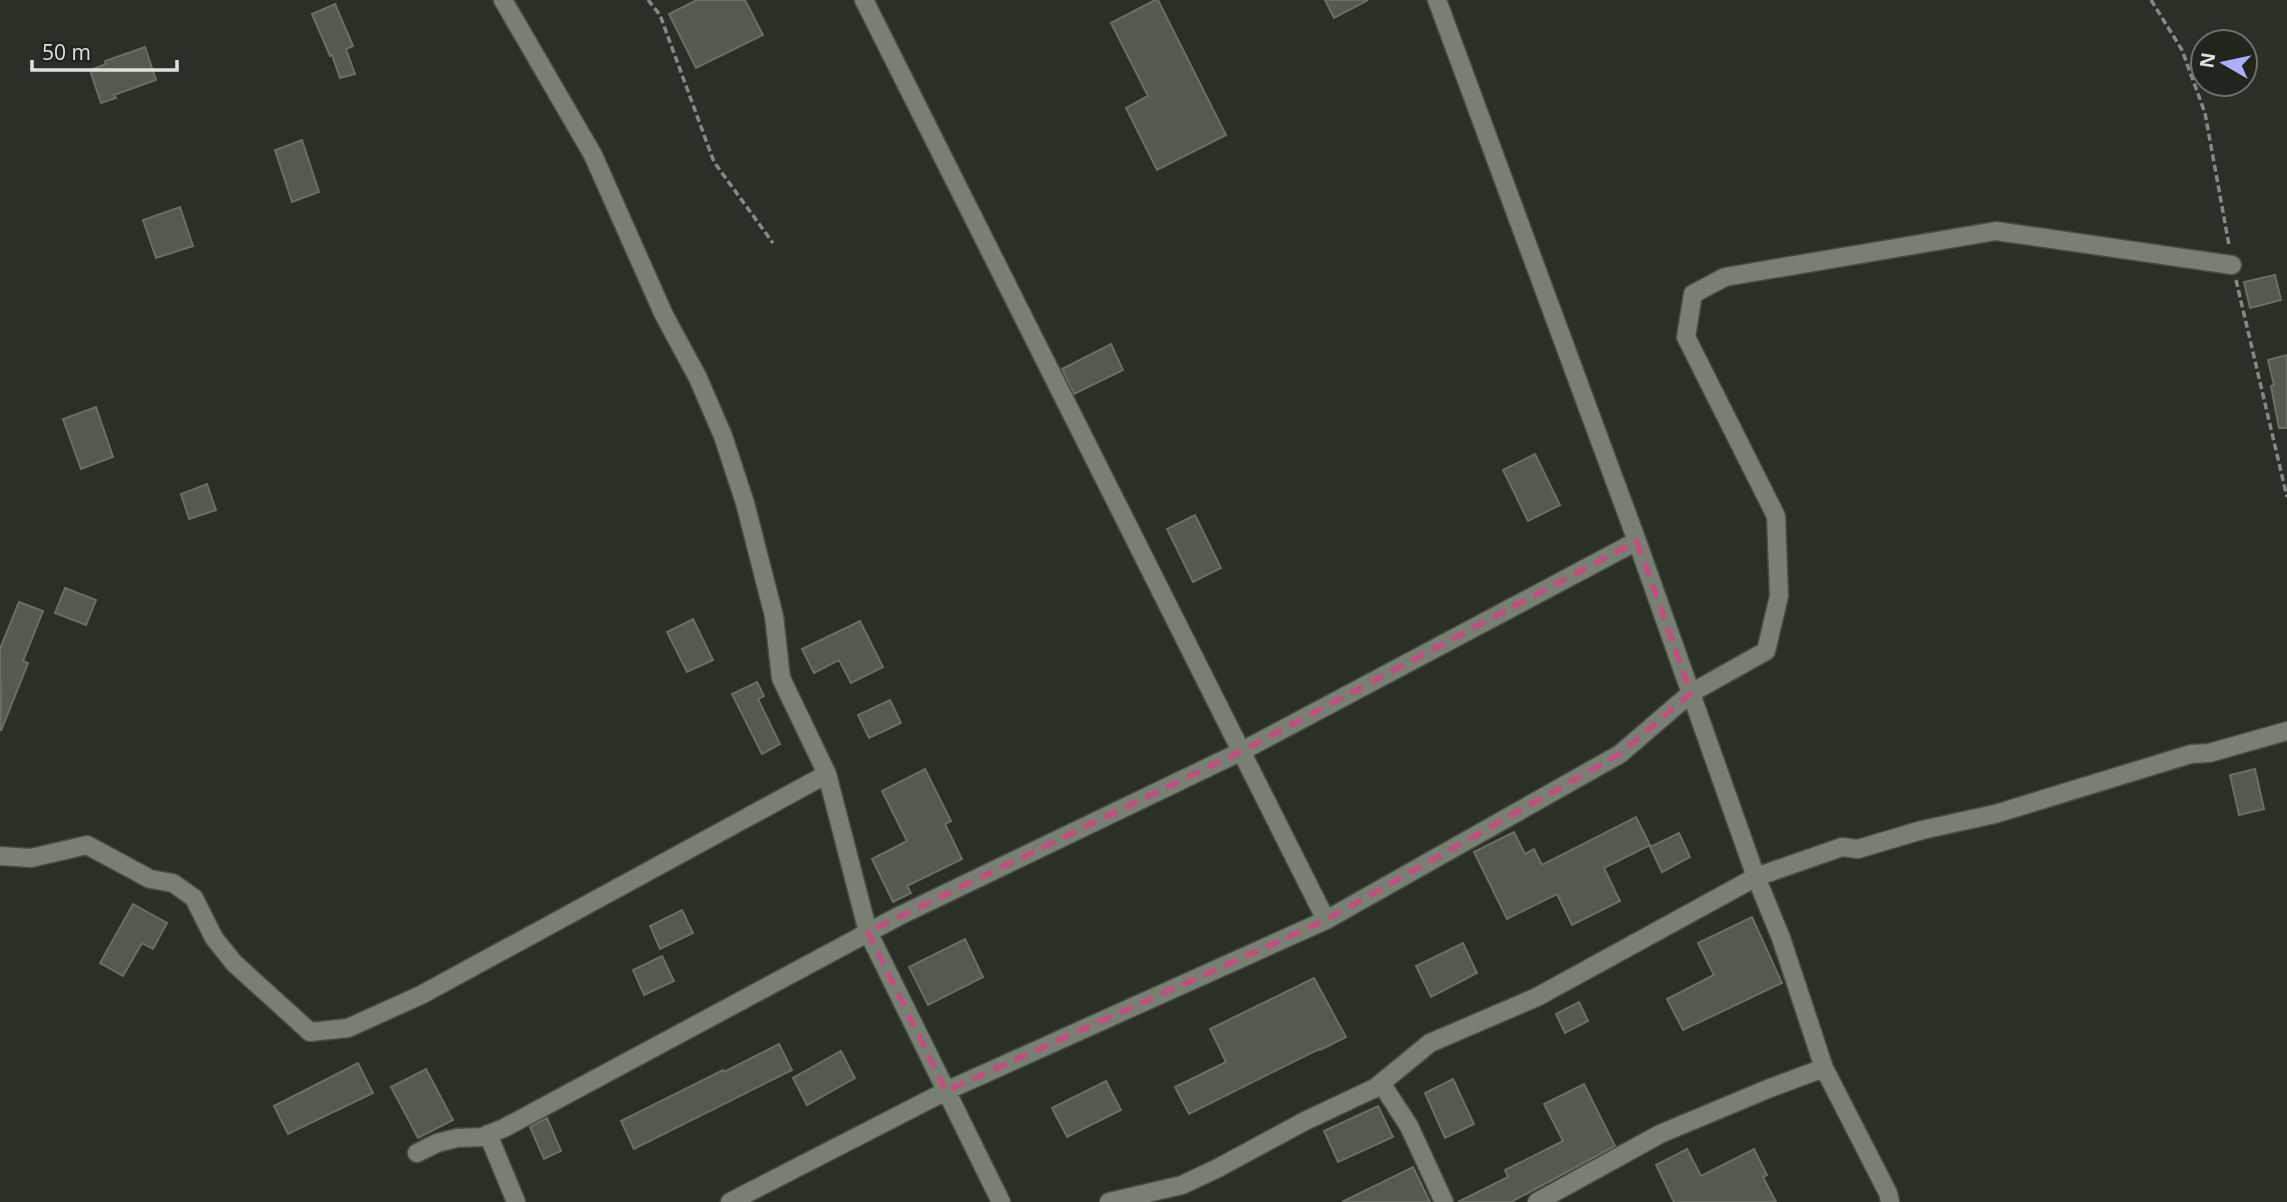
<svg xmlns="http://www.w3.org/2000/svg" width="2287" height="1202" viewBox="0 0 2287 1202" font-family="'Open Sans',sans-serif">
<rect width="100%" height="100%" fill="#2a3026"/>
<path fill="#535a4e" stroke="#686f63" stroke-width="2" d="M697,0H745L763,35L696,68L669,14Z
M1155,0H1158L1226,135L1157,170L1126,108L1148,96L1111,23Z
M1325,0H1368L1334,18Z
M335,4L353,46L346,49L355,74L340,78L332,55L330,56L312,14Z
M145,47L156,80L114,95L116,98L101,103L90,70L106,64L105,61Z
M302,140L319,192L292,202L275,150Z
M180,207L193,246L156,258L143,220Z
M2275,275L2281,300L2250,308L2244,282Z
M1111,344L1123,370L1074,394L1062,369Z
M2287,355V428H2279L2271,386L2274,385L2268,360Z
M96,407L113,457L81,469L63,419Z
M1535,454L1560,505L1528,521L1503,470Z
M207,484L216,510L189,519L181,494Z
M1195,515L1221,568L1193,582L1167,529Z
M65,588L96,600L86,625L55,613Z
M19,602L43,611L23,661L28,663L1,731L0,649Z
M693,619L713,660L687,672L667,632Z
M860,621L883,667L851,683L839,660L814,673L802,649Z
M757,682L764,696L758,699L780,744L762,754L732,694Z
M890,700L901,723L869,738L858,715Z
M925,769L951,821L945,824L962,859L907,886L911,893L893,902L872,859L907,841L882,791Z
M2255,769L2264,809L2239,815L2230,775Z
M1636,817L1650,845L1604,868L1620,901L1572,925L1557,894L1507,919L1474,852L1514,832L1525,854L1534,849L1542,865Z
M1679,833L1690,857L1662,872L1650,847Z
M133,904L167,923L153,949L142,943L123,976L100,963Z
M682,910L693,933L660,949L650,926Z
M1752,917L1782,983L1683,1030L1667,999L1714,975L1698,943Z
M965,939L983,977L928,1005L909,967Z
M1463,943L1477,973L1431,997L1416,966Z
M662,956L674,981L644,995L633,970Z
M1314,978L1346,1037L1320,1050L1319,1049L1189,1114L1175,1087L1226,1062L1210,1029Z
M1579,1002L1588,1021L1565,1033L1556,1014Z
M779,1044L792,1070L634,1149L621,1121L723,1070L724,1072Z
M841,1051L855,1078L807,1105L793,1078Z
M358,1063L373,1093L288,1134L274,1106Z
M426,1069L453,1120L418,1138L391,1087Z
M1453,1079L1474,1124L1445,1138L1425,1093Z
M1106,1081L1121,1110L1067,1137L1052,1108Z
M1584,1084L1615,1146L1511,1202H1458L1508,1177L1505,1170L1563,1141L1544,1104Z
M1378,1106L1393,1137L1338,1162L1324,1131Z
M547,1118L561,1151L544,1159L530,1127Z
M1687,1149L1701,1176L1754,1149L1767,1175L1763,1177L1776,1202H1674L1656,1165Z
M1413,1167L1430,1202H1342Z"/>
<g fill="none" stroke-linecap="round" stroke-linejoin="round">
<defs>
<path id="street" d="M503,0L593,155L664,315L698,378L723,436L745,503L774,616L781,678L827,774L868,932L1001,1202
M864,0L1326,920
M1437,0L1637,541L1756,877L1781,938L1824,1068L1888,1193L1890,1202
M0,856L31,858L87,845L150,879L173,883L194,898L214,938L234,963L310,1032L348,1028L421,995L827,774
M1381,1083L1409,1126L1444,1202
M488,1134L516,1202
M417,1153L437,1143L457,1138L482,1137L504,1128L899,916L1242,751L1637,541
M730,1202L946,1091L1326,920L1620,754L1691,693L1766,651L1779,596L1776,516L1686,337L1693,294L1725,277L1996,231L2232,265
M1109,1202L1182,1185L1218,1168L1305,1121L1375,1088L1430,1043L1537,997L1756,877L1842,847L1858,849L1922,830L1995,814L2191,754L2209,753L2287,731
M1537,1202L1660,1134L1770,1088L1824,1068"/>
</defs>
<use href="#street" stroke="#484d44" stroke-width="21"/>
<path stroke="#858982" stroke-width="3.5" stroke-dasharray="7 3.5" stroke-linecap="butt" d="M648,0L660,15L714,162L773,243
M2151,0L2182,50L2205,113L2229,245
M2236,280L2287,497"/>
<use href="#street" stroke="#787f73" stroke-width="18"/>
</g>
<path fill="none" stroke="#c94a7b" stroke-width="5" stroke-dasharray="14 9" stroke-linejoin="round" d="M1637,541L1691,693L1620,754L1326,920L946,1091L868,932L1242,751Z"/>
<g transform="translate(2224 63) rotate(279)"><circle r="33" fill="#20261c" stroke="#6c7169" stroke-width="2"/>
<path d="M0-5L12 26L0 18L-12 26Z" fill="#adaffb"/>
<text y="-10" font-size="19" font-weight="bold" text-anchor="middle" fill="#dee2dc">N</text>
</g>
<path d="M32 60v10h145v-10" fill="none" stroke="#dee2dc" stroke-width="3.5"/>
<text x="42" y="60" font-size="21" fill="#dee2dc" stroke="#20261c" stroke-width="5" paint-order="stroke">50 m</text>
</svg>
